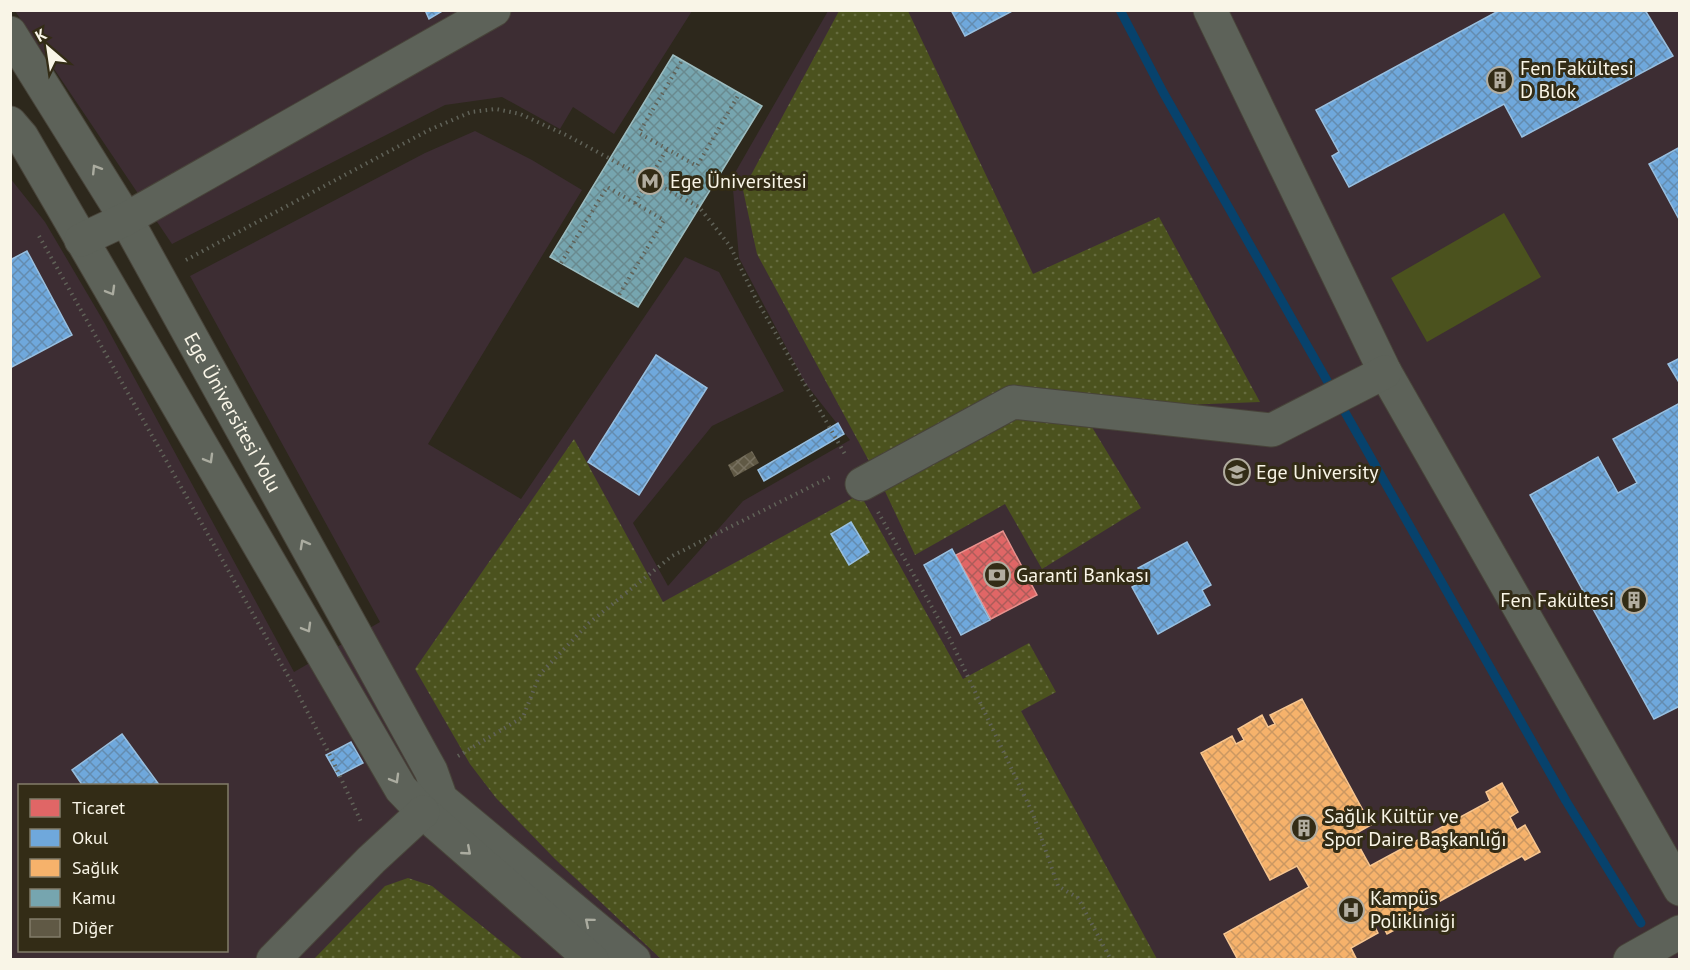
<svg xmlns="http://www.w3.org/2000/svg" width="1690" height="970" viewBox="0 0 1690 970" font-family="'PT Sans',sans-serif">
<defs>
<pattern id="grass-dots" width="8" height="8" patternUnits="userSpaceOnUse" patternTransform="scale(1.5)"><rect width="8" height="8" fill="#4b521e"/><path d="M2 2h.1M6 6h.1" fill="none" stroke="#666c3f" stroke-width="1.8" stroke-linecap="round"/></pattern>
<pattern id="shops-cross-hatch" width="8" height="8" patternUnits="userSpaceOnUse" patternTransform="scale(1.5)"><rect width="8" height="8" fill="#e06666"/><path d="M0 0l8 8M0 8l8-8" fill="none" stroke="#ac5c5a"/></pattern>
<pattern id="schools-cross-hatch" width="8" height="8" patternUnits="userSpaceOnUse" patternTransform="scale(1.5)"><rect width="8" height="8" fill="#6fa8dc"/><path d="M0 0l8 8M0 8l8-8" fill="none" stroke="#648caf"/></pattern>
<pattern id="health-cross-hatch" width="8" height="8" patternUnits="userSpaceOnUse" patternTransform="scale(1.5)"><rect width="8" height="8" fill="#f6b26b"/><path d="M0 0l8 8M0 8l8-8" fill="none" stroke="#cb9862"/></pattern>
<pattern id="public-cross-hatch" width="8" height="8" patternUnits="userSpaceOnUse" patternTransform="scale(1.5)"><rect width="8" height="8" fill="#76a5af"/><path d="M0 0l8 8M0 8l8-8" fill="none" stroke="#698a8f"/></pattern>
<pattern id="building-cross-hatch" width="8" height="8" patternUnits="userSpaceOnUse" patternTransform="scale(1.5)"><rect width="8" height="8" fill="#605945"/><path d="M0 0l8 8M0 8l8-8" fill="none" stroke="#787160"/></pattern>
</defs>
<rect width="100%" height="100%" fill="#2d281c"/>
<path fill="#3d2d33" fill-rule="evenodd" d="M15,11H692L614,134L573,107L560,129L502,97L445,105L172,244Z
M828,11H1679V959H11L10,178L45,222L104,322L294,672L380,622L190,276L425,153L475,131L532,160L582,190L428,444L521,499L685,257L719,272L784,391L712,426L633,523L668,586L743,501L850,440L805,383L739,258L732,178ZM20,786H226V950H20Z"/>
<path fill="url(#grass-dots)" d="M839,11H908L1033,274L1159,217L1260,402L1081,409L1141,508L1042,569L1005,504L915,555L883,487L757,254L743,190Z
M574,439L663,602L860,494L963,679L1029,643L1056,692L1021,711L1157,959H661L555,859L496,798L470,764L415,669Z
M408,878L432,886L523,959H314L385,886Z"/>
<path fill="#4b521e" d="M1504,213L1541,277L1427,342L1391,278Z"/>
<path fill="url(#shops-cross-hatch)" stroke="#e8918d" stroke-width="1.5" d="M1003,531L1037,595L991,619L956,555Z"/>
<path fill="url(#schools-cross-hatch)" stroke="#98bfdf" stroke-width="1.5" d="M425,10H444L429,19Z
M951,10H1014L965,36Z
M1500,10H1645L1673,56L1522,137L1504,104L1349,187L1332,156L1339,152L1316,110Z
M1680,147V221L1649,164Z
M27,251L72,335L10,368V260Z
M656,355L707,388L639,495L588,462Z
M1680,358V384L1668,364Z
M1680,403V706L1654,719L1530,495L1598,457L1618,493L1637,483L1613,439Z
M838,423L844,434L764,481L758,470Z
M851,522L869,552L849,565L831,534Z
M1187,542L1211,585L1202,590L1210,605L1158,634L1132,587L1145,580L1138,568Z
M952,549L990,620L961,635L924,565Z
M122,734L160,786H83L72,770Z
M351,742L363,763L338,776L326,755Z"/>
<path fill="url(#health-cross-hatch)" stroke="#f7c690" stroke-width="1.5" d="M1302,699L1371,825L1353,835L1370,866L1490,801L1486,792L1502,783L1518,812L1510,817L1517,830L1525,825L1540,852L1525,860L1522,856L1402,922L1404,925L1387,934L1377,915L1371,919L1378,933L1351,948L1357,960H1238L1224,934L1309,887L1297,866L1270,880L1201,753L1232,736L1236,744L1244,740L1238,729L1262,715L1268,727L1275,724L1270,715Z"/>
<path fill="url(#public-cross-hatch)" stroke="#9dbdc0" stroke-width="1.5" d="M673,55L762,106L638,307L550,257Z"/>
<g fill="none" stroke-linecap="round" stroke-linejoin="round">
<path stroke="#07426c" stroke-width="9" d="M1120,10L1163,92L1566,801L1641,923"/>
</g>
<path fill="url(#building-cross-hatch)" d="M752,451L759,463L734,477L728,465Z"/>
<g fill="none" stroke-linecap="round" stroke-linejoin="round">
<defs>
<g id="minor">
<path d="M1210,10L1385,372L1680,889"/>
<path id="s1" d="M10,33L126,219L431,771L441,799C445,806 441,813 433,816L423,812L421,805L423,798L432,794L441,799L634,960"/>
<path d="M10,123L22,137L401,789L423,812L592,960"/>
<path d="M81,240L126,219L494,10"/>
<path d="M862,484L1013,402L1272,430L1385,372"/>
<path d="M273,960L371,860L423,812"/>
<path d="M1630,960L1680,932"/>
</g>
</defs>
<use href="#minor" stroke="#48443a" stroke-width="35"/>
<path stroke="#606258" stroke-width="4" stroke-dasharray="1.5 4.5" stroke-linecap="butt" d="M681,62L639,133L697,166L739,94
M635,203L667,149
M39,236L296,690L332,759L362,824
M186,260L429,130L471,112L496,109L520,114L568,136L699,207L730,246L756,299L846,456
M561,263L607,187L664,220L619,295
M878,512L950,639L1033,814L1058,886L1078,898L1111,960
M458,756L523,717L540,674L589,623L672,556L832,476"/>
<use href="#minor" stroke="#5d6259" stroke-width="33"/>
</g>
<defs><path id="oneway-chevron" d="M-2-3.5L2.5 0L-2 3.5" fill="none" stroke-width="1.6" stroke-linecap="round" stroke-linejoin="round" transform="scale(1.5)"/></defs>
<g stroke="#abaca0">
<use href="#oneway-chevron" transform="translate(96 169) rotate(-122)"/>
<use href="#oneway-chevron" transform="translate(111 291) rotate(60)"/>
<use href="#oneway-chevron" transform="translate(209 459) rotate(60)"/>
<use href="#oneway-chevron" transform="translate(304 544) rotate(-119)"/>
<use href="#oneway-chevron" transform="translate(307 628) rotate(60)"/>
<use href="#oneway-chevron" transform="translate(395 779) rotate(60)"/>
<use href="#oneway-chevron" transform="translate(467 851) rotate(41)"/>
<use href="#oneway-chevron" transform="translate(589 922) rotate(-140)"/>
</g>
<defs>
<symbol id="building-ring" viewBox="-11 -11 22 22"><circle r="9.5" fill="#332c16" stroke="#b2ada0" stroke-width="1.5"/><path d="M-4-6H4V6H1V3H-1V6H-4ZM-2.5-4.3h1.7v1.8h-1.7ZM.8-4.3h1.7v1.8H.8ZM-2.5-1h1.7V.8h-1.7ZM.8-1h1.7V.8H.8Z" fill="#b2ada0"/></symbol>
<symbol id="metro-ring" viewBox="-11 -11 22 22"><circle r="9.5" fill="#332c16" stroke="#b2ada0" stroke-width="1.5"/><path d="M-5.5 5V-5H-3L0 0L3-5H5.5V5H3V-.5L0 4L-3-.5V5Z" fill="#b2ada0"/></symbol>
<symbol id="university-ring" viewBox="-11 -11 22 22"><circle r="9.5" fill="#332c16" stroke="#b2ada0" stroke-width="1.5"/><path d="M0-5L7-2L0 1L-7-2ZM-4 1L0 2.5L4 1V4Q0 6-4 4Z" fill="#b2ada0"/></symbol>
<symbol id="bank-ring" viewBox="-11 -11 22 22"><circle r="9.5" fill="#332c16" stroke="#b2ada0" stroke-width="1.5"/><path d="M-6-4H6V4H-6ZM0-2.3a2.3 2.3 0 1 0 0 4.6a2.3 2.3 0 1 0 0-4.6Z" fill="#b2ada0"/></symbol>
<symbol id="hospital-ring" viewBox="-11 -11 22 22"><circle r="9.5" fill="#332c16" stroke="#b2ada0" stroke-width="1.5"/><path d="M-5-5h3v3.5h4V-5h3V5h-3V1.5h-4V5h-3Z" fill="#b2ada0"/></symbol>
</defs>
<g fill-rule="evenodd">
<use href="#building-ring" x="1485" y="65" width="30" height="30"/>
<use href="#metro-ring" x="635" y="166" width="30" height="30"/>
<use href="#university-ring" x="1222" y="457" width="30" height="30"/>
<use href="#bank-ring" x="982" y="560" width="30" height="30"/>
<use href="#building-ring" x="1619" y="585" width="30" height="30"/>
<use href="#building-ring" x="1289" y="813" width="30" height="30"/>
<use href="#hospital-ring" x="1336" y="895" width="30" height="30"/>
</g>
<g text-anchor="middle" stroke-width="6" stroke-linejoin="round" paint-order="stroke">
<g font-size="20" fill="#f9f5e7" stroke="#332c16" text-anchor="start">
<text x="1520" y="75">Fen Fakültesi<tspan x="1520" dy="23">D Blok</tspan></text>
<text x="670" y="188">Ege Üniversitesi</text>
<text x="1256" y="479">Ege University</text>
<text x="1016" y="582">Garanti Bankası</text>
<text x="1614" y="607" text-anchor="end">Fen Fakültesi</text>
<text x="1324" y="823">Sağlık Kültür ve<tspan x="1324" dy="23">Spor Daire Başkanlığı</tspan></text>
<text x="1370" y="905">Kampüs<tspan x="1370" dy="23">Polikliniği</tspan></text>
</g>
<g font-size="20" fill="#f9f5e7" stroke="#332c16">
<text dy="7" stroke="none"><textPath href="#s1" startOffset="440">Ege Üniversitesi Yolu</textPath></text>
</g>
</g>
<rect width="1690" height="970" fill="none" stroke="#f9f5e7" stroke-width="24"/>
<rect x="18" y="784" width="210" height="168" fill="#332c16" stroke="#827c6a" stroke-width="1.5"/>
<rect x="30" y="799" width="30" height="18" fill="#e06666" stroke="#827c6a" stroke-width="1.5"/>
<text x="72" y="814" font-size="18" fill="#f9f5e7">Ticaret</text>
<rect x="30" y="829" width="30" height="18" fill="#6fa8dc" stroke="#827c6a" stroke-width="1.5"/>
<text x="72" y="844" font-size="18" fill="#f9f5e7">Okul</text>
<rect x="30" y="859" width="30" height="18" fill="#f6b26b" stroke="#827c6a" stroke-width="1.5"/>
<text x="72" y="874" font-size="18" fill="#f9f5e7">Sağlık</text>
<rect x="30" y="889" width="30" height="18" fill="#76a5af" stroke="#827c6a" stroke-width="1.5"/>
<text x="72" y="904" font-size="18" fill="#f9f5e7">Kamu</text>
<rect x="30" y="919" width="30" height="18" fill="#605945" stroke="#827c6a" stroke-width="1.5"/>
<text x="72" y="934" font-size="18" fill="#f9f5e7">Diğer</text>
<g transform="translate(48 48) rotate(331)" stroke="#332c16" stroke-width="4.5" paint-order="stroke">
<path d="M0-4.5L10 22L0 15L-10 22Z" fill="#f9f5e7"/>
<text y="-9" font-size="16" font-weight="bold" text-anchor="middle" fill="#f9f5e7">K</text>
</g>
</svg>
